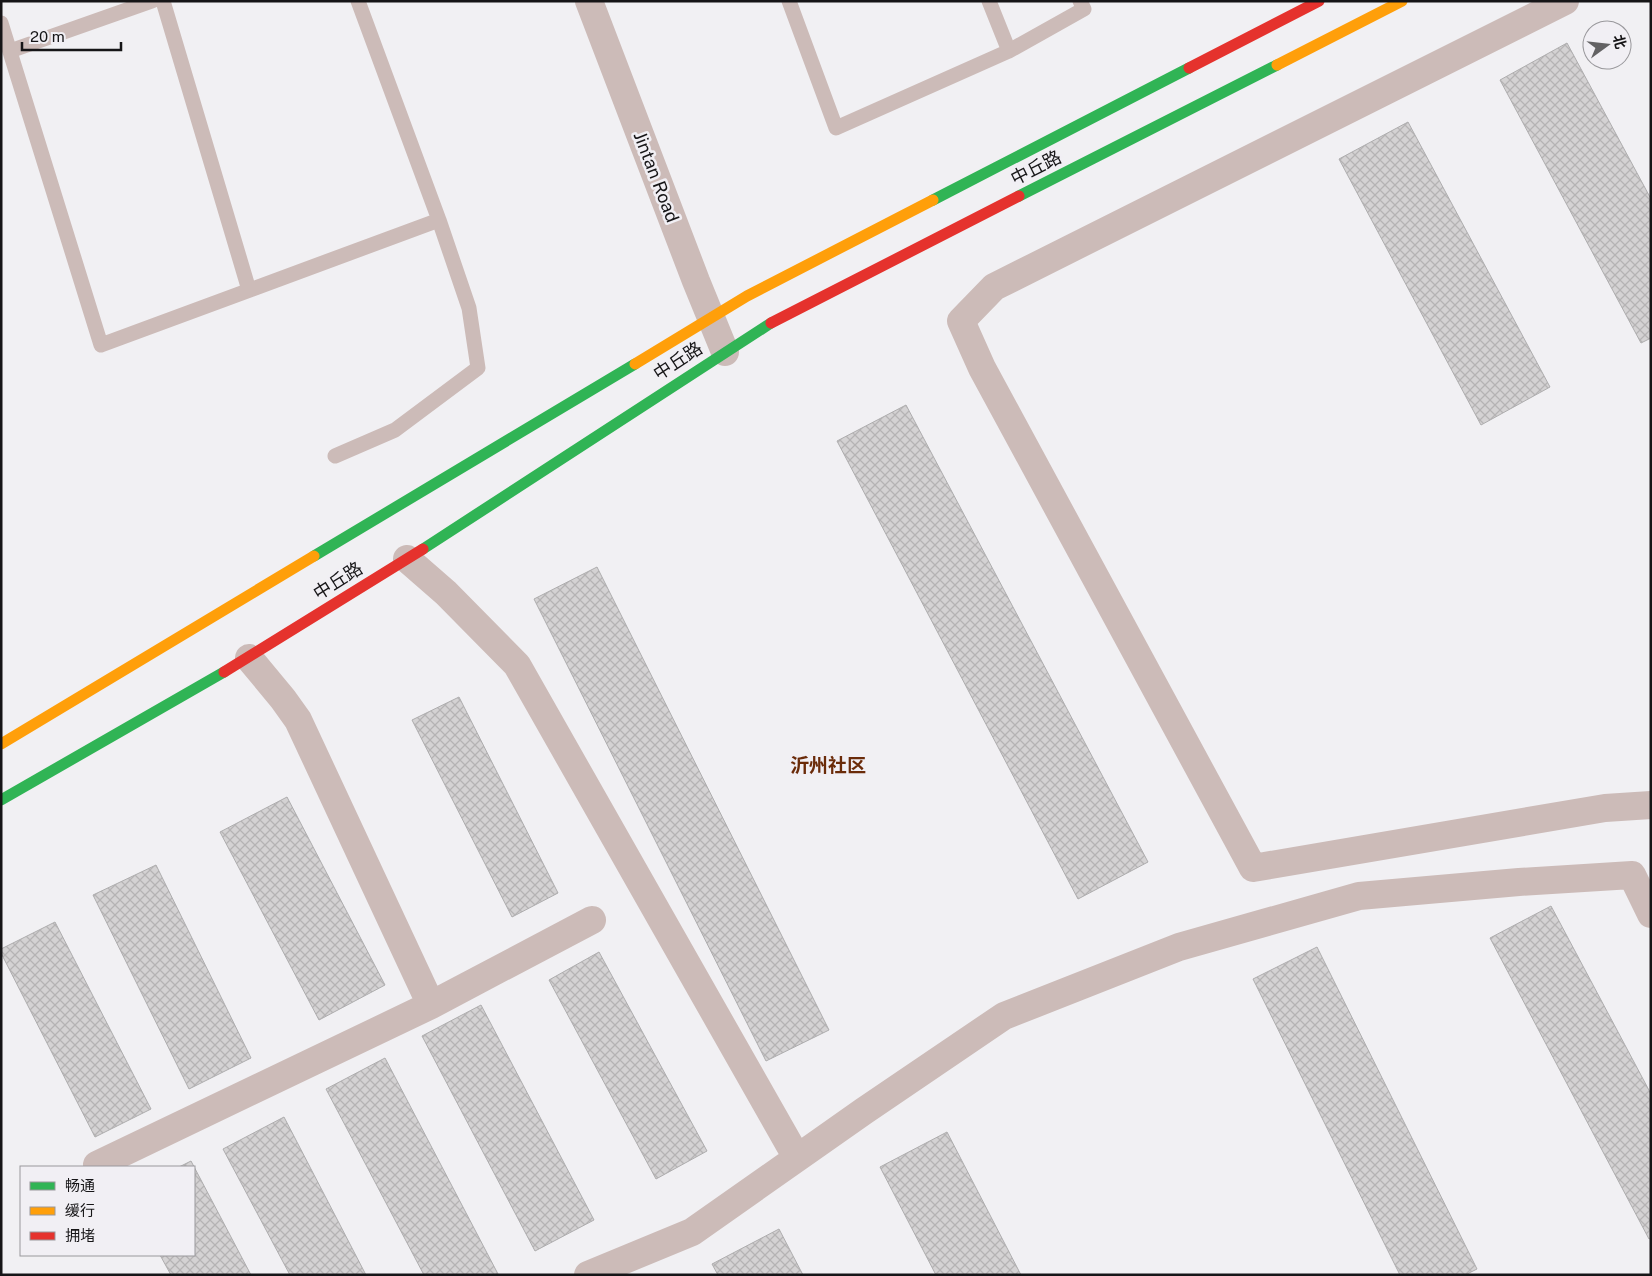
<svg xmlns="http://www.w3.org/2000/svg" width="1652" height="1276" viewBox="0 0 1652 1276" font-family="'Public Sans','Noto Sans SC',sans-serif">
<defs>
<pattern id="building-cross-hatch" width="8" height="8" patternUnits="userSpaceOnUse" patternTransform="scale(1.25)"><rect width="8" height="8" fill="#d4d2d3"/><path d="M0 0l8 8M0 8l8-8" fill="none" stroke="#b5b3b4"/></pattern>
</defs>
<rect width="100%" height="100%" fill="#f1f0f3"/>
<path fill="url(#building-cross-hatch)" stroke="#aeadae" d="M1567,43L1651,199V338L1641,343L1500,80Z
M1408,122L1550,387L1481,425L1339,159Z
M906,405L1148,862L1078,899L837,441Z
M597,567L829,1030L766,1061L534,599Z
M459,697L558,893L512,917L412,720Z
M287,797L385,985L319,1020L220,832Z
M156,865L251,1058L189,1089L93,895Z
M1551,906L1651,1094V1238L1649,1239L1490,938Z
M55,922L151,1109L95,1137L1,953V949Z
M1317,947L1477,1269L1465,1275H1400L1253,979Z
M599,952L707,1151L656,1179L549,980Z
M481,1005L594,1220L535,1251L422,1036Z
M385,1058L498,1274L496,1275H424L326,1089Z
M284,1117L366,1275H290L223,1149Z
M947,1132L1021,1275H936L880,1167Z
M191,1161L251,1275H171L160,1255H194V1167H179Z
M779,1229L803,1275H718L712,1264Z"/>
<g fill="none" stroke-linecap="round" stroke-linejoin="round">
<path stroke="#ccbbb8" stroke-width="15" d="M163,1L249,290
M789,1L836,128L1009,51L1084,9L1080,1
M989,1L1009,51
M1,23L101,345L439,220
M10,51L152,1
M335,456L395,430L478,368L469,308L439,220L358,1"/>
<path stroke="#ccbbb8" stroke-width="28" d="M589,1L696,281L725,352
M1565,1L994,287L961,321L982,368L1253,868L1605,808L1651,805
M407,559L446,593L517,665L797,1158
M249,658L283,699L298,720L431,1005
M97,1165L431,1005L592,920
M588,1275L692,1232L864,1111L1004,1016L1179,947L1359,896L1519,882L1632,875L1651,914"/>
<path stroke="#30b455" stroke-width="11" d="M1019,196L1277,65
M933,200L1189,68
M423,549L771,323
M314,556L635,364
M1,800L224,672"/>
<path stroke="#ff9f0a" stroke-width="11" d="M1277,65L1402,1
M635,364L747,296L933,200
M1,744L314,556"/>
<path stroke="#e5322d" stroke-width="11" d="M1189,68L1319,1
M771,323L1019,196
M224,672L423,549"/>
</g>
<g text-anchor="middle" stroke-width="5" stroke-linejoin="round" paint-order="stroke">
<g font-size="18" fill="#161517" stroke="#f1eff4">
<text transform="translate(1036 168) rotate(-27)" y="6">中丘路</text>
<text transform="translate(656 177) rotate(69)" y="6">Jintan Road</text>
<text transform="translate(678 361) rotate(-33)" y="6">中丘路</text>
<text transform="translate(338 581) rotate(-32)" y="6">中丘路</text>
</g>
<g font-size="19" font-weight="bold" fill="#6a2b09" stroke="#f1eff4">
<text x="828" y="772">沂州社区</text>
</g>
</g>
<rect width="1652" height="1276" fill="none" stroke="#161517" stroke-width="5"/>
<rect x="20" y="1166" width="175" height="90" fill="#f1eff4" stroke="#99989c"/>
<rect x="30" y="1182" width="25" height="8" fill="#30b455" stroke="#99989c"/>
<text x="65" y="1191" font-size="15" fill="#161517">畅通</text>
<rect x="30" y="1207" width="25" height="8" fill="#ff9f0a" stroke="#99989c"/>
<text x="65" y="1216" font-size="15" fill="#161517">缓行</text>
<rect x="30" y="1232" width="25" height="8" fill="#e5322d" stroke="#99989c"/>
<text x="65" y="1241" font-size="15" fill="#161517">拥堵</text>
<g transform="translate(1607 45) rotate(75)"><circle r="24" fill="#f1eff4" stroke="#99989c"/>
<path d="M0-4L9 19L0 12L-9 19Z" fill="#636264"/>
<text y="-8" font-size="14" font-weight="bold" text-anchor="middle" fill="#161517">北</text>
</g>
<path d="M22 42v8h99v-8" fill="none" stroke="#161517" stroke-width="2.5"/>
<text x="30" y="42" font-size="15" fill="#161517" stroke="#f1eff4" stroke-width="4" paint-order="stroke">20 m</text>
</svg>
